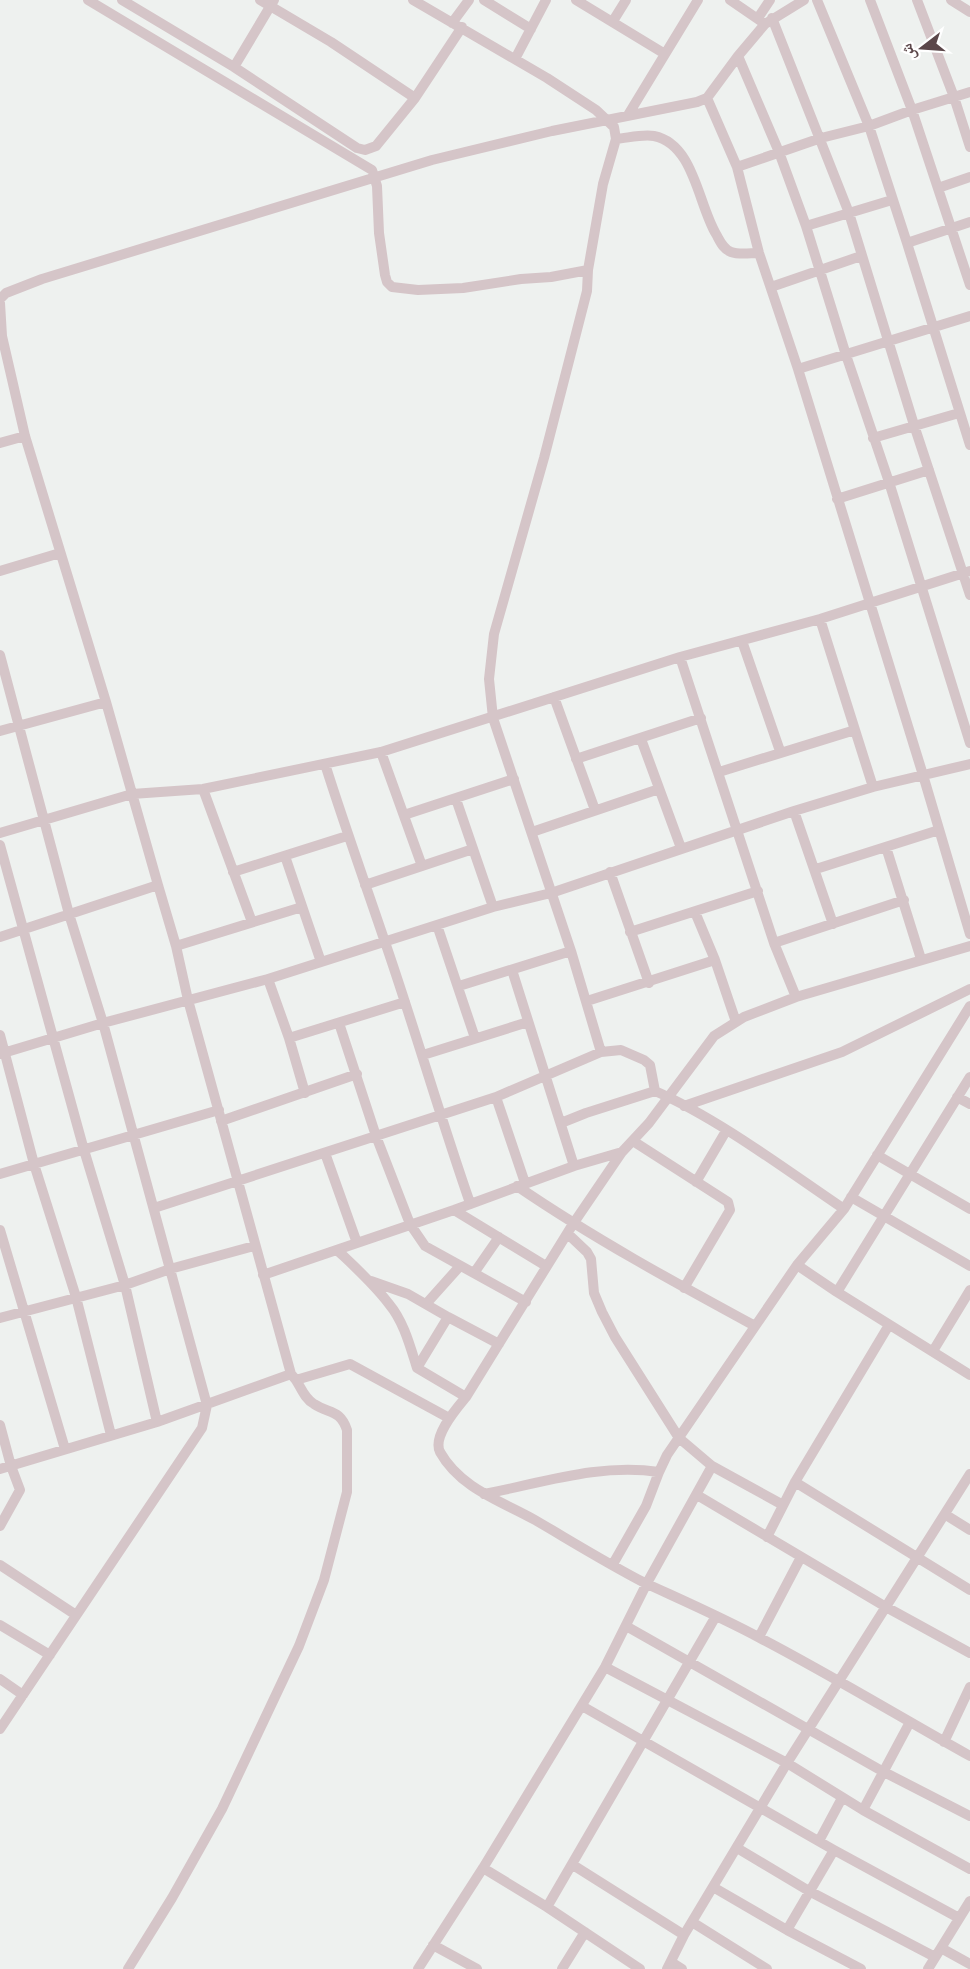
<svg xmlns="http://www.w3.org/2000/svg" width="970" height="1969" viewBox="0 0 970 1969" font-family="Poppins,'Noto Naskh Arabic',sans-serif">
<rect width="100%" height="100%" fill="#eef1ef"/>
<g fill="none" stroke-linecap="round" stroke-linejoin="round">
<path stroke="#d5c5c8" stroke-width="10" d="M88,0L372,170L377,186L379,233L385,275L387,282L392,287L418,290L463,288L521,279L551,277L588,270
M122,0L234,67L357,148L365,150L376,146L415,98
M260,0L331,42L415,98L462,27
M413,0L547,78L596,110L614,127L616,139L603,184L588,270L587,291L544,458L494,634L489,679L493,718L571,951L601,1052
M484,0L531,29
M576,0L665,54
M730,0L765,24
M817,0L869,126L907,243L970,445
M870,0L912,110L970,285
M917,0L954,97L970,147
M951,0L970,12
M758,18L770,0
M772,18L849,213L914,425L970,595
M613,21L626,0
M452,23L469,0
M738,56L779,152L806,226L846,355L889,482L970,743
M515,59L546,0
M234,67L274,0
M707,98L737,167L759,253L798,369L923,775L970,934
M628,115L698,0
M616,139C628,138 642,134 654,136C694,144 698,204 716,234C720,241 723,249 731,252C739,255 750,253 759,253
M737,167L821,138L869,126L912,110L970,92
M938,188L970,177
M806,226L892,200
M907,243L970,222
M771,287L861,256
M0,299L6,293L42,279L432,160L552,131L697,102L707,98L738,56L765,24L804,0
M0,303L2,336L25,436L106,702L158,885L176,946L188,1000L291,1374L296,1380L350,1364L449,1418
M798,369L970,316
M873,438L959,413
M0,443L25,436
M837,499L929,470
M0,571L60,553
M820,619L873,787
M742,641L780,751
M0,655L69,914L103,1023L207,1405L202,1428L0,1729
M680,657L774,943L796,997
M554,697L595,810
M0,731L106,702
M641,739L681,848
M381,752L422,866
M576,759L701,718
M325,764C344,824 365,883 385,942C415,1029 440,1117 470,1203
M719,772L855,730
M203,789L252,922
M456,799L493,907
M794,811L833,924
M404,815L514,779
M532,832L659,789
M0,833L132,794L203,789L381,752L680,657L820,619L970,571
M0,845L84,1150L125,1285L157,1422
M886,847L921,959
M285,856L321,962
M816,869L939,830
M233,872L347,836
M610,872L649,983
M365,885L473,849
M695,912L715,960L736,1022
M437,925L475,1038
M630,932L758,891
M0,937L158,885
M774,943L904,900
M176,946L302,907
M970,946L796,997L744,1017L714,1036L649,1123L622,1152L573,1224L466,1397C457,1408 432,1436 440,1452C460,1488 501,1501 535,1520C571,1541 608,1564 645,1583C684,1601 723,1618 760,1638C831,1675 900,1717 970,1756
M512,970L574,1166
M268,979L289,1038L305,1093
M459,986L571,951
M587,1001L715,960
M339,1023L376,1136L410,1224L425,1246L526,1302
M0,1035L34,1164L76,1297L111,1435
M289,1038L405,1002
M0,1054L103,1023L268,979L493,907L551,893L794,811L873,787L970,764
M423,1055L528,1022
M496,1097L525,1183
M957,1097L970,1104
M684,1106L842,1052L970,989
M221,1121L357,1074
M561,1123L586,1113L655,1091
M633,1141L728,1202L730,1210L684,1288
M325,1153L357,1243
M877,1155L970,1209
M0,1174L219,1110
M696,1182L726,1131
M517,1186C593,1238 674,1282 755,1326
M851,1197L970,1266
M154,1208L496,1097L601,1052L621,1050L644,1060L650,1065L655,1091C719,1119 786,1170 844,1209
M454,1210L546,1266
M0,1230L65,1449
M568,1234L587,1252L591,1259L594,1293L602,1312L615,1337L679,1438L712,1466L783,1505
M337,1250C355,1267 374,1284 389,1304C404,1322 410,1346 417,1368L466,1397
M797,1265L837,1292L970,1375
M474,1273L499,1237
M263,1275L454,1210L574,1166L622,1152
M371,1281L408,1294L448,1317L499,1344
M837,1292L970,1077
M426,1304L460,1266
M0,1318L125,1285L170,1269L254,1246
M933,1351L970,1290
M417,1368L448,1317
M0,1425L11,1466L20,1490L0,1526
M0,1469L157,1422L291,1374
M795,1482L970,1590
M484,1494C542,1483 599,1463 659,1472
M697,1495L886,1607L970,1653
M946,1515L970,1530
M767,1537L795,1482L889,1325
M613,1564L646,1506L659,1472L667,1455L797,1265L844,1209L970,1006
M0,1565L76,1615
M0,1625L50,1655
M626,1626L882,1771L970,1816
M759,1637L801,1557
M605,1667L787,1763L863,1810L970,1869
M0,1679L23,1695
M582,1706L834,1850L959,1918
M944,1742L970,1687
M863,1810L910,1722
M819,1841L842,1798
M737,1848L809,1891L935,1957
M573,1865L684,1935
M483,1868L547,1907L640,1969
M713,1887L787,1930L861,1969
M547,1907L716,1616
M692,1922L767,1969
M787,1930L834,1850
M433,1945L477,1969
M941,1948L970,1964
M671,1962L682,1969
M128,1969L172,1898L222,1809L299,1646L324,1580L347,1492V1430C340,1409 329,1414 314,1404C305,1399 301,1388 296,1380
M418,1969L483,1868L605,1667L647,1583L712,1466
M562,1969L585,1932
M667,1969L684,1935L787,1763L970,1474
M928,1969L970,1901"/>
</g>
<g transform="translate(922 48) rotate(253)" stroke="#ffffff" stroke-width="4.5" paint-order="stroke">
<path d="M0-4.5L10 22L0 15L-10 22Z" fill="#5b474a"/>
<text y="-9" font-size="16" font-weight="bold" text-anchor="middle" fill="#5b474a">ش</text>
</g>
</svg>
